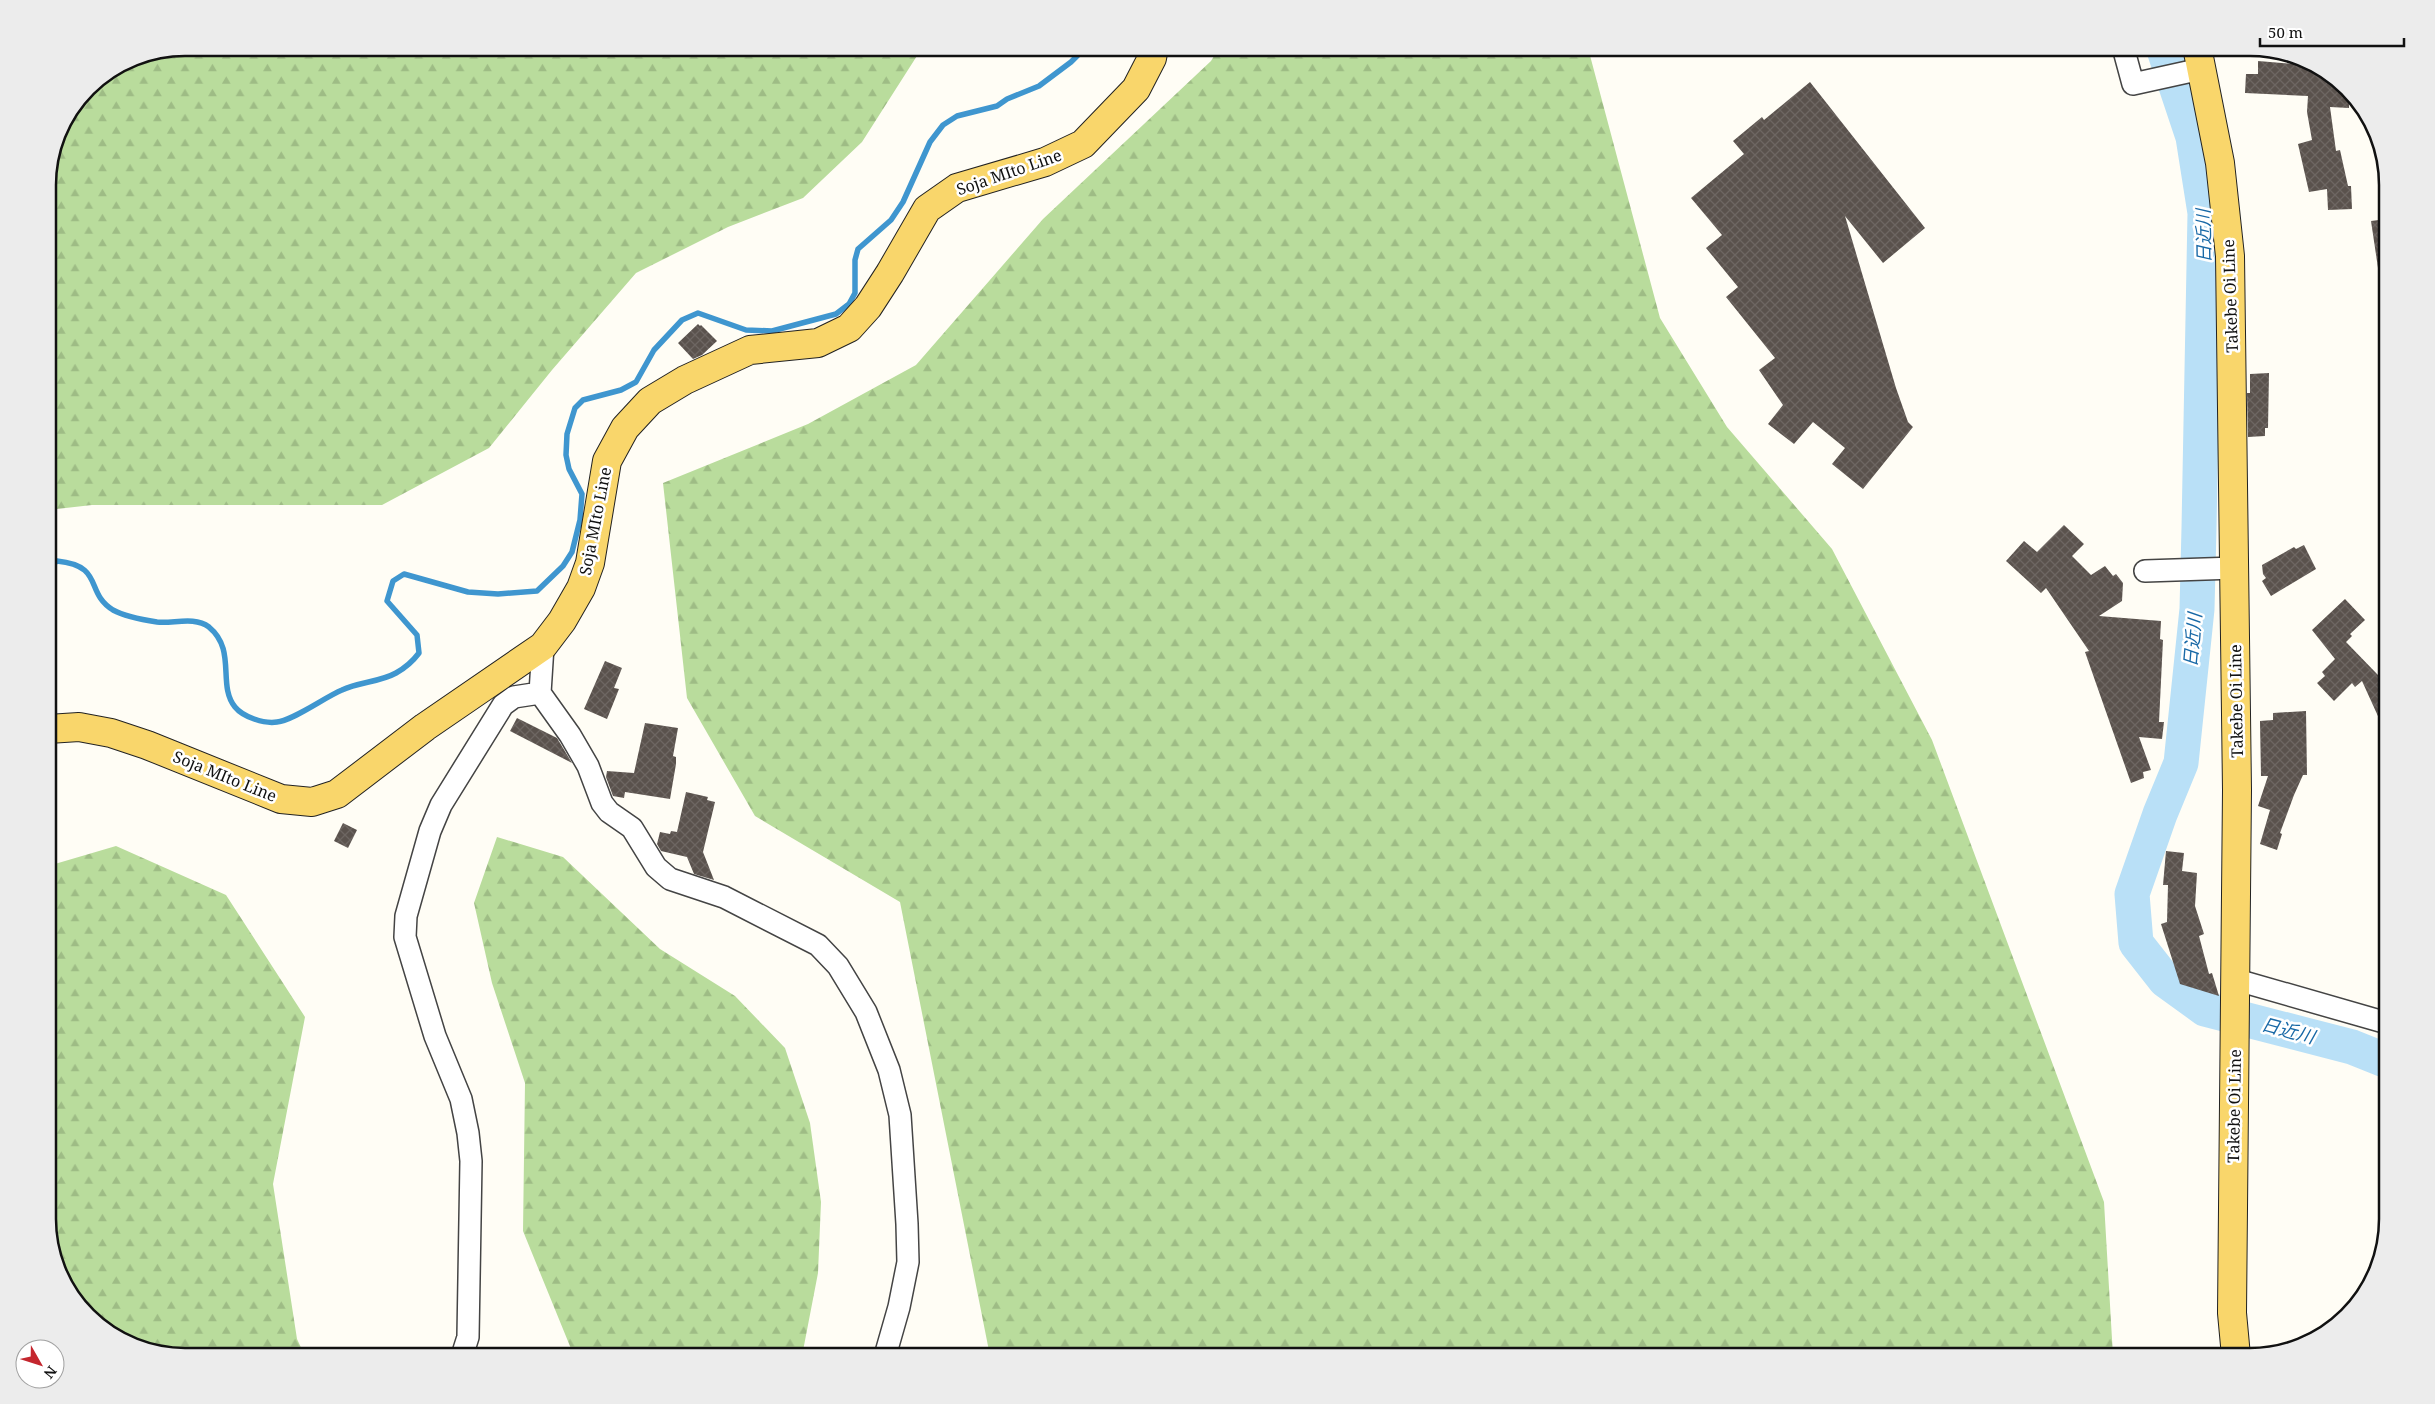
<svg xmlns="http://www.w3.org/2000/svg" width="2435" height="1404" viewBox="0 0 2435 1404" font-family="'Noto Serif','Noto Sans JP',serif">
<defs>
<pattern id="forest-firs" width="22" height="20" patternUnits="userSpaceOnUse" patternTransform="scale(1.25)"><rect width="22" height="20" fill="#b9dc9c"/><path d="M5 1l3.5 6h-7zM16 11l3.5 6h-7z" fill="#9ebc85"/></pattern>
<pattern id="building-cross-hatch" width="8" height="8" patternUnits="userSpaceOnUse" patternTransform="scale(1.25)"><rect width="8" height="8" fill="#5a524d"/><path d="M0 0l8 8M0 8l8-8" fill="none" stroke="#6d6662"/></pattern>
</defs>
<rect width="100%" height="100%" fill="#fffdf5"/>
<path fill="url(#forest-firs)" d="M185,48V47L922,48L862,142L803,198L728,227L636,273L552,370L489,448L382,505H92L48,510V177L58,132L88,88L133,58Z
M1219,48H1588L1660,318L1727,427L1832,549L1932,740L2104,1202L2113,1356H990L900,902L755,816L687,698L663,483L808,424L916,365L1043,219L1211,61Z
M497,837L563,857L660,949L735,996L785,1048L810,1123L821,1202L818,1273L802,1356H574L523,1231L525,1083L492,983L474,903Z
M116,846L226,895L305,1017L273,1184L297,1339L305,1356H185L117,1338L71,1295L48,1227V866Z"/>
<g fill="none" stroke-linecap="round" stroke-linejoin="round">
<path stroke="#3f96cf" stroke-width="5.5" d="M48,568L57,561C105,566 84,592 113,610C124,616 144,620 157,622C173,624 194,616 209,627C237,650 217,685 235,707C243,717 264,724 277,722C294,720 325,697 342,690C359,682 380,682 396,673C405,668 413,661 419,653L417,635L387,601L393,581L404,574L468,592L498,594L537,591L563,566L572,552L580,520L582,494L569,469L566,455L567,434L575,408L583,400L621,390L636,382L654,350L682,320L698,313L746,330L772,331L836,314L849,304L855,293V260L858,249L891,220L903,202L930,142L943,125L957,116L997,106L1007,99L1039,86L1071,62L1086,47"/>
<path stroke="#b9e0f7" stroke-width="35" d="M2163,47L2193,137L2205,213L2199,528L2197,609L2181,763L2160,814L2132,894L2136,943L2165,980L2205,1009L2352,1047L2387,1061"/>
</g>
<path fill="url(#building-cross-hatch)" d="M2258,61L2318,66L2349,97V108L2330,107L2336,151L2340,150L2348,186H2351L2352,209L2328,210L2327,189L2309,192L2298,144L2312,140L2307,112L2308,96L2245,93L2246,74H2258Z
M1810,82L1925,228L1883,263L1845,216L1896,388L1908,422L1913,427L1863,489L1832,464L1845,448L1813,422L1794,444L1768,424L1783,405L1759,370L1775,358L1726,297L1738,287L1706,248L1722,235L1691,198L1744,154L1733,141L1762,117L1764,120Z
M2387,219V268H2378L2371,221Z
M698,324L700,326L701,325L717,341L702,355L693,359L678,343Z
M2269,373L2268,428H2265V436L2248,437L2247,393H2250V374Z
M2064,525L2084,544L2072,556L2091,575L2105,566L2113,576L2116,574L2123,583L2122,601L2099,616L2161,621L2160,639L2163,640L2159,722H2164L2162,739L2139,737L2151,770L2143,772L2144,778L2131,783L2085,652L2089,651L2046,588L2041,593L2006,561L2024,541L2037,552Z
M2304,545L2316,569L2271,596L2262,581L2266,578L2263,574L2262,565L2294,547L2296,549Z
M2345,599L2365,620L2350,634L2352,636L2346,642L2378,675L2387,670V736L2362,681L2355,687L2352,683L2334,701L2317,683L2325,676L2322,672L2335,659L2312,630Z
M605,661L622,668L614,688L619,689L607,719L584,709Z
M2306,711L2307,775H2303L2294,795L2280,833L2282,834L2277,850L2260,844L2270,810L2258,806L2268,776H2261L2260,721L2273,720V713Z
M517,718L557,738L572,763L510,731Z
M645,723L678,728L673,756L676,757V764L670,799L625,792L624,798L613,796L606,777L607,771L634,773Z
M686,792L708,797L707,800L715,802L703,852L714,880L694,874L687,857L661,851L657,844L660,832L670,834L671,831L677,832Z
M343,823L357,830L348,848L334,841Z
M2166,851L2184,853L2182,871L2197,873L2195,906L2204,934L2199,936L2209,974L2212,973L2219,996L2180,984L2161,924L2167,922L2168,885H2163Z"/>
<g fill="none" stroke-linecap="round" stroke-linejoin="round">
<defs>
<path id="minor" d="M2123,47L2133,84L2201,69
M2145,571L2235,568
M543,646L540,693L570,735L588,766L602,803L609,812L632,828L656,867L670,879L724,897L818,945L838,966L866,1012L889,1070L900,1115L907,1224L908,1262L899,1307L885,1356
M2237,980L2387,1023
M462,1356L468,1337L471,1161L468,1133L461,1099L435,1036L405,937L406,916L430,831L441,805L503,705L514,697L540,693"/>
<path id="primary" d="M2197,47L2220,163L2230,256L2237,790L2232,1313L2236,1356
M48,729L79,727L111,733L147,745L281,799L312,802L337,794L425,727L543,646L562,621L581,588L590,563L607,461L625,428L650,401L685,380L750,350L818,343L849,328L868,307L890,273L927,209L957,188L1045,162L1083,144L1136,89L1152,58L1154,47"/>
</defs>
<use href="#minor" stroke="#444" stroke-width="24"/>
<use href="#primary" stroke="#222" stroke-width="30"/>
<use href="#minor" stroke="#fff" stroke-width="21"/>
<use href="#primary" stroke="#f9d66b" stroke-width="28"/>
</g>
<g text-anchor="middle" stroke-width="5" stroke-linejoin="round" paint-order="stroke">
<g font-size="16" fill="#111" stroke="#fff">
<text transform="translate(1009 172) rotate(-19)" y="6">Soja MIto Line</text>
<text transform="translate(2230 296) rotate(-92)" y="6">Takebe Oi Line</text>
<text transform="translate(595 521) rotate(-79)" y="6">Soja MIto Line</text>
<text transform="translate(2236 701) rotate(-91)" y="6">Takebe Oi Line</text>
<text transform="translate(225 776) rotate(22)" y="6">Soja MIto Line</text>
<text transform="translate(2234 1106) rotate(-89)" y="6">Takebe Oi Line</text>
</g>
<g font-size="18" font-style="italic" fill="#1768a6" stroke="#fff">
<text transform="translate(2204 236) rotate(-91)" y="6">日近川</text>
<text transform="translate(2193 640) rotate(-85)" y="6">日近川</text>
<text transform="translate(2288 1031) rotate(15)" y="6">日近川</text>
</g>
</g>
<path d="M0 0H2435V1404H0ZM185 56H2250A129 129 0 0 1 2379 185V1219A129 129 0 0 1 2250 1348H185A129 129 0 0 1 56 1219V185A129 129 0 0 1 185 56Z" fill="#ececec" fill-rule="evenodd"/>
<path fill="none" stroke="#111" stroke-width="2.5" d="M185 56H2250A129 129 0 0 1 2379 185V1219A129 129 0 0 1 2250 1348H185A129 129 0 0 1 56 1219V185A129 129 0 0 1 185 56Z"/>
<g transform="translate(40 1364) rotate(129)"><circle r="24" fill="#ffffff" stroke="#a0a0a0"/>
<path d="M0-4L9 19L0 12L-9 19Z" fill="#c4262e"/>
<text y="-8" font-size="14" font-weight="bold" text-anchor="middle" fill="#111111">N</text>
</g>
<path d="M2260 38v8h144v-8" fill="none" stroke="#111111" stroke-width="2.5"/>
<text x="2268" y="38" font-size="15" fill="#111111" stroke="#ffffff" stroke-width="4" paint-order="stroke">50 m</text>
</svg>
